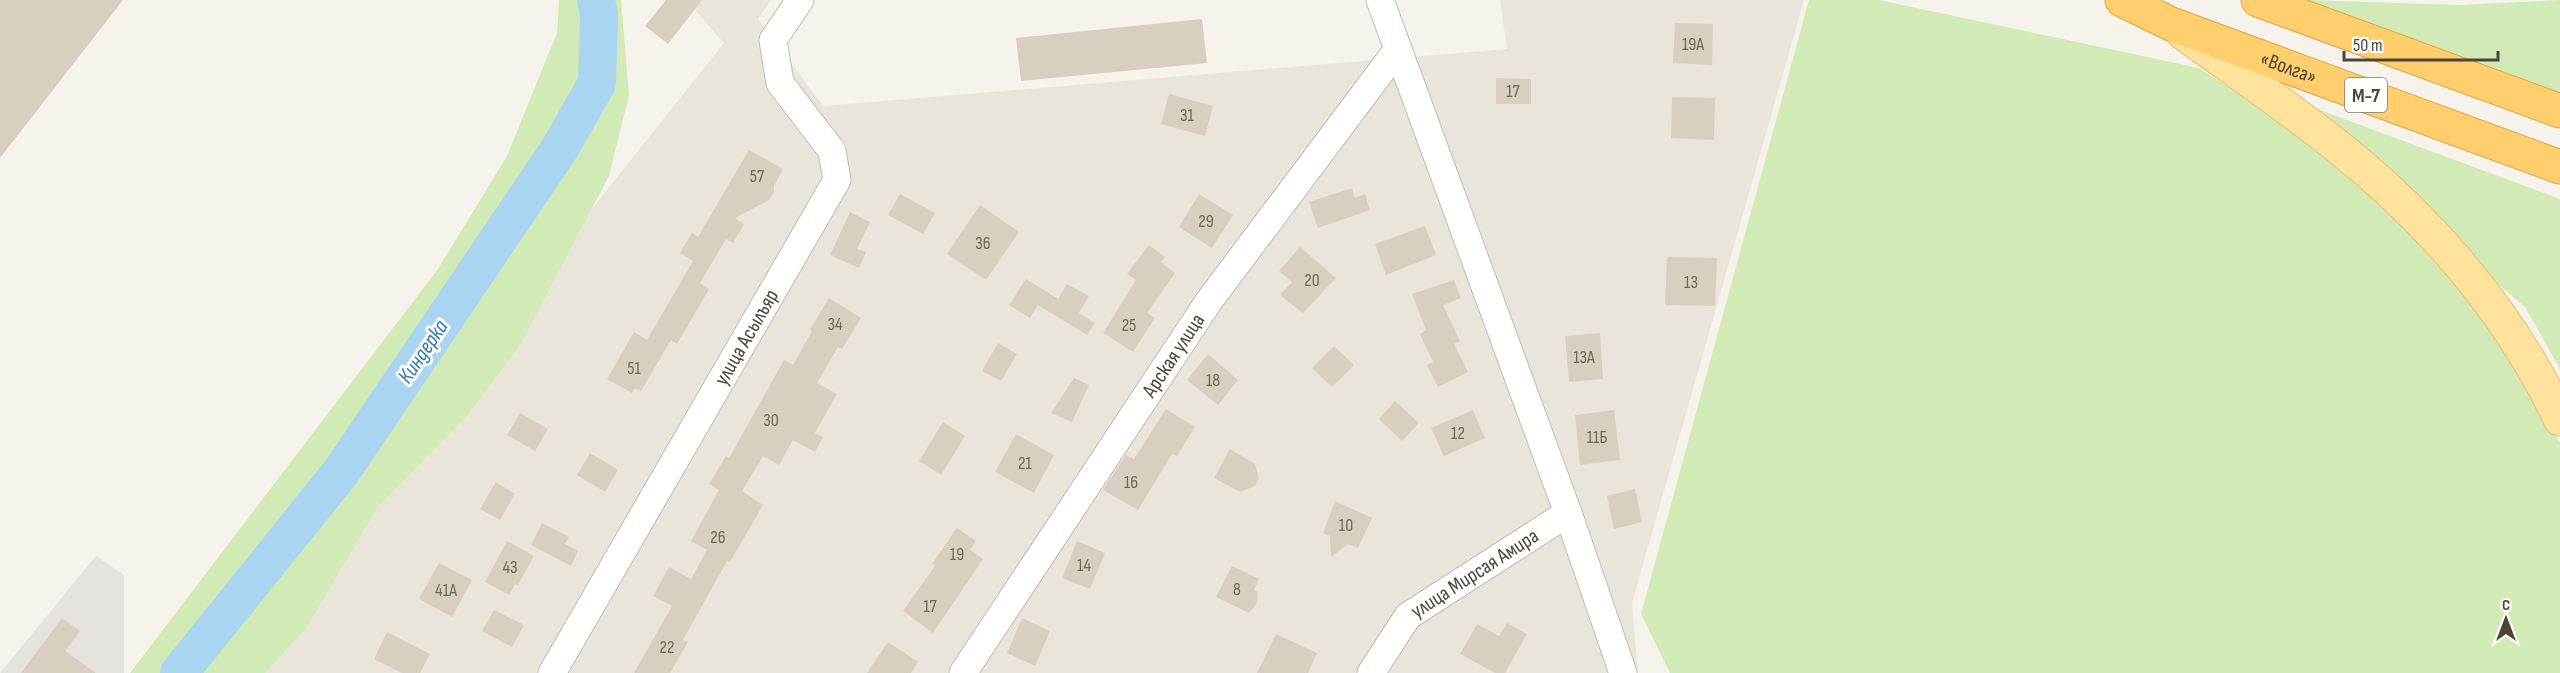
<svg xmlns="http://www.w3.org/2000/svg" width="2560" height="673" viewBox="0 0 2560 673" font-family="'Sofia Sans Condensed',sans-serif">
<rect width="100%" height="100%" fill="#f6f3ec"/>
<path fill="#eae5da" d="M686,0H771L758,19L823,106L1507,49L1500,0H1804L1632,603L1638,673H222L724,43Z"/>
<path fill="#e6e2dd" d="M96,556L124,575V673H0Z"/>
<path fill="#d2eab5" d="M559,0H621L629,95L609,176L520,345L466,417L379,505L306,628L265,673H130L438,269L507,156L557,33Z
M1809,0H1879L2199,68L2346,161L2488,320L2560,443V673H1670L1641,614Z
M2305,0L2459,5L2560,0V96Z
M2309,106L2560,199V369L2525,307L2467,258Z"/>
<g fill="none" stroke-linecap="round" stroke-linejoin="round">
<path stroke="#a9d4f2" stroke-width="38" d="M179,673L341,472L560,148L597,83L599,15L596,0"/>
</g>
<path fill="#d8cfc1" d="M0,0H123L0,158Z
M666,0H702L668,44L645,26Z
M1202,19L1207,63L1021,81L1016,38Z
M1675,23L1713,24L1712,65L1673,63Z
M1496,78L1531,79V104H1496Z
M1169,94L1213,106L1205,136L1161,124Z
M1672,97L1715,98L1714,140L1671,138Z
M749,150L783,169L774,186V192L769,200L735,218L744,224L733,243L726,239L700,283L709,289L701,303L677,344L671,340L641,391L635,388L632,393L607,379L634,332L647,340L693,261L680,253L692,233L698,237Z
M1352,188L1355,198L1365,194L1370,210L1318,228L1309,202Z
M900,194L935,213L923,234L888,215Z
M1199,194L1233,215L1212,248L1179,227Z
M980,205L1019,232L986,280L947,254Z
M850,212L870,222L857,249L866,252L859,268L830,255Z
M1425,226L1436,255L1386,275L1375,244Z
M1149,245L1165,257L1161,262L1175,273L1147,313L1155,318L1133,352L1103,333L1136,280L1127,274Z
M1300,247L1336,278L1303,313L1280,295L1292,282L1279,271Z
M1667,257L1717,258L1715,306L1665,305Z
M1026,279L1058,299L1067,284L1089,296L1079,313L1095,323L1087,335L1038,305L1030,318L1009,305Z
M1454,280L1461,298L1443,305L1460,341L1454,344L1468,372L1438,387L1427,365L1433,362L1420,334L1426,330L1412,294Z
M829,298L861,318L842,349L838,347L817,383L837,394L815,433L823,437L815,452L793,440L779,465L763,456L742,491L763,505L730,562L727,561L683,640L688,642L670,673H634L672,606L653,596L669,567L691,579L707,550L691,541L719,490L709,484L726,456L729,458L784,360L793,365L812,331L810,330Z
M1600,333L1603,379L1569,382L1565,336Z
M998,343L1017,354L1001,381L982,371Z
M1334,346L1354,365L1332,387L1312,368Z
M1208,354L1238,380L1218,405L1187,380Z
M1074,378L1089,385L1072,422L1051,413Z
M1395,401L1419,423L1402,441L1379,419Z
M1166,409L1195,427L1177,456L1172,454L1138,510L1103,490L1126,455L1134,459Z
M1473,410L1485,438L1444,456L1431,428Z
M1614,410L1620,460L1580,465L1575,415Z
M520,413L548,429L535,451L507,435Z
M943,422L965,436L941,475L919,461Z
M1016,434L1054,455L1034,493L995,472Z
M1230,449L1255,464L1259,479L1255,486L1240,492L1214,478Z
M590,453L618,470L605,492L577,475Z
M496,482L515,494L500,520L480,509Z
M1635,489L1642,522L1614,529L1607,496Z
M1335,501L1372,518L1358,548L1348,544L1331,557L1330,536L1323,533Z
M542,523L569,537L565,544L578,551L571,566L531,545Z
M957,528L976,541L970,550L983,559L933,633L903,611L935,566L932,564Z
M507,541L534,556L518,585L515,584L509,595L485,582Z
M1077,541L1105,553L1090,589L1062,578Z
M439,563L472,580L452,617L419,599Z
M1232,566L1259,579L1254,590L1258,592L1257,603L1249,613L1216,597Z
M494,610L524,625L512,647L482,631Z
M62,618L80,631L65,651L96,673H21Z
M1022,618L1050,631L1035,666L1007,653Z
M1507,623L1527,634L1505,673H1495L1460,654L1477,624L1499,636Z
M387,632L430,654L420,673H402L374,659Z
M1276,634L1317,653L1308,673H1257Z
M888,642L918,662L911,673H867Z"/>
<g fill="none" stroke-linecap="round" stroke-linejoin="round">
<defs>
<g id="minor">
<path d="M1380,0L1568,513L1623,673"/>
<path id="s1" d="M552,673L837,180L832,151L780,83L773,40L800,0"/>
<path id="s2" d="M963,673L1209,301L1398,49"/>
<path id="s3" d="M1371,673L1408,616L1568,513"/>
</g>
<path id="major" d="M2182,32C2234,70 2287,106 2337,146C2429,219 2510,312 2560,419"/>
<g id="highway">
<path id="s4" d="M2122,0L2171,24L2560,167"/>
<path d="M2258,0L2560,111"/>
</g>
</defs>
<use href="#minor" stroke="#c2bbae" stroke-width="29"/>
<use href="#major" stroke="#e6c16a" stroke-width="35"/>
<use href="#highway" stroke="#e0a43c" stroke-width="35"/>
<use href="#minor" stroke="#fff" stroke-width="27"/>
<use href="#major" stroke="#ffe39c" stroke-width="33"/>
<use href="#highway" stroke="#ffcf6e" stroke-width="33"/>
</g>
<g text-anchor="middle" stroke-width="6" stroke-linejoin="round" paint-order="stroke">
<g font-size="18" fill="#6e675b">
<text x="1693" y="50">19А</text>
<text x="1513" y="97">17</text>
<text x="1187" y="121">31</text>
<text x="757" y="182">57</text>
<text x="1206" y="227">29</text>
<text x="983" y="249">36</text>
<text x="1312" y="286">20</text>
<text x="1691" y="288">13</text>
<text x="835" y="330">34</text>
<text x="1129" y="331">25</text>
<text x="1584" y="363">13А</text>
<text x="634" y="374">51</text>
<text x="1213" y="386">18</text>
<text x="771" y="426">30</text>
<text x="1458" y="439">12</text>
<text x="1597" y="443">11Б</text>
<text x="1025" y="469">21</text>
<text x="1131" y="488">16</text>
<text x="1346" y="531">10</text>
<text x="718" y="543">26</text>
<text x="957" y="560">19</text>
<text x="1084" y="571">14</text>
<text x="510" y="573">43</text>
<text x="1237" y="595">8</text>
<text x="446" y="596">41А</text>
<text x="930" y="612">17</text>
<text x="667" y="653">22</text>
</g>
<rect fill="#fff" stroke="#817c74" stroke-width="1.5" x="2345" y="78" width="42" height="34" rx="4.5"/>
<g font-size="20" font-weight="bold" fill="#4b4439">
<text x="2366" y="102">М-7</text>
</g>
<g font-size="21" fill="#4b4439" stroke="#fff">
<text dy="7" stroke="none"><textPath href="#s4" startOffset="180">«Волга»</textPath></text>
<text dy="7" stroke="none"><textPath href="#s1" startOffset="388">улица Асылъяр</textPath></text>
<text dy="7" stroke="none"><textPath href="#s2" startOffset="381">Арская улица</textPath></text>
<text dy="7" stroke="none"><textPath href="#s3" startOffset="147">улица Мирсая Амира</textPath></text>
</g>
<g font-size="22" font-style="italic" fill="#2e7ab2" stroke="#fff">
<text transform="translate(422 351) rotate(-56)" y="8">Киндерка</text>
</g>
</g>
<g transform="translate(2506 619)" stroke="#ffffff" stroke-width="4.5" paint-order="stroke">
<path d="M0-4.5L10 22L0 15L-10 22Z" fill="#4b4439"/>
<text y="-9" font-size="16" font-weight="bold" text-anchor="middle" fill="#4b4439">С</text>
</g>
<path d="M2344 51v9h154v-9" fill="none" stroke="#4b4439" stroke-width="3"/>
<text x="2353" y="51" font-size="18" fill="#4b4439" stroke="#ffffff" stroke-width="4.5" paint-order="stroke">50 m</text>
</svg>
